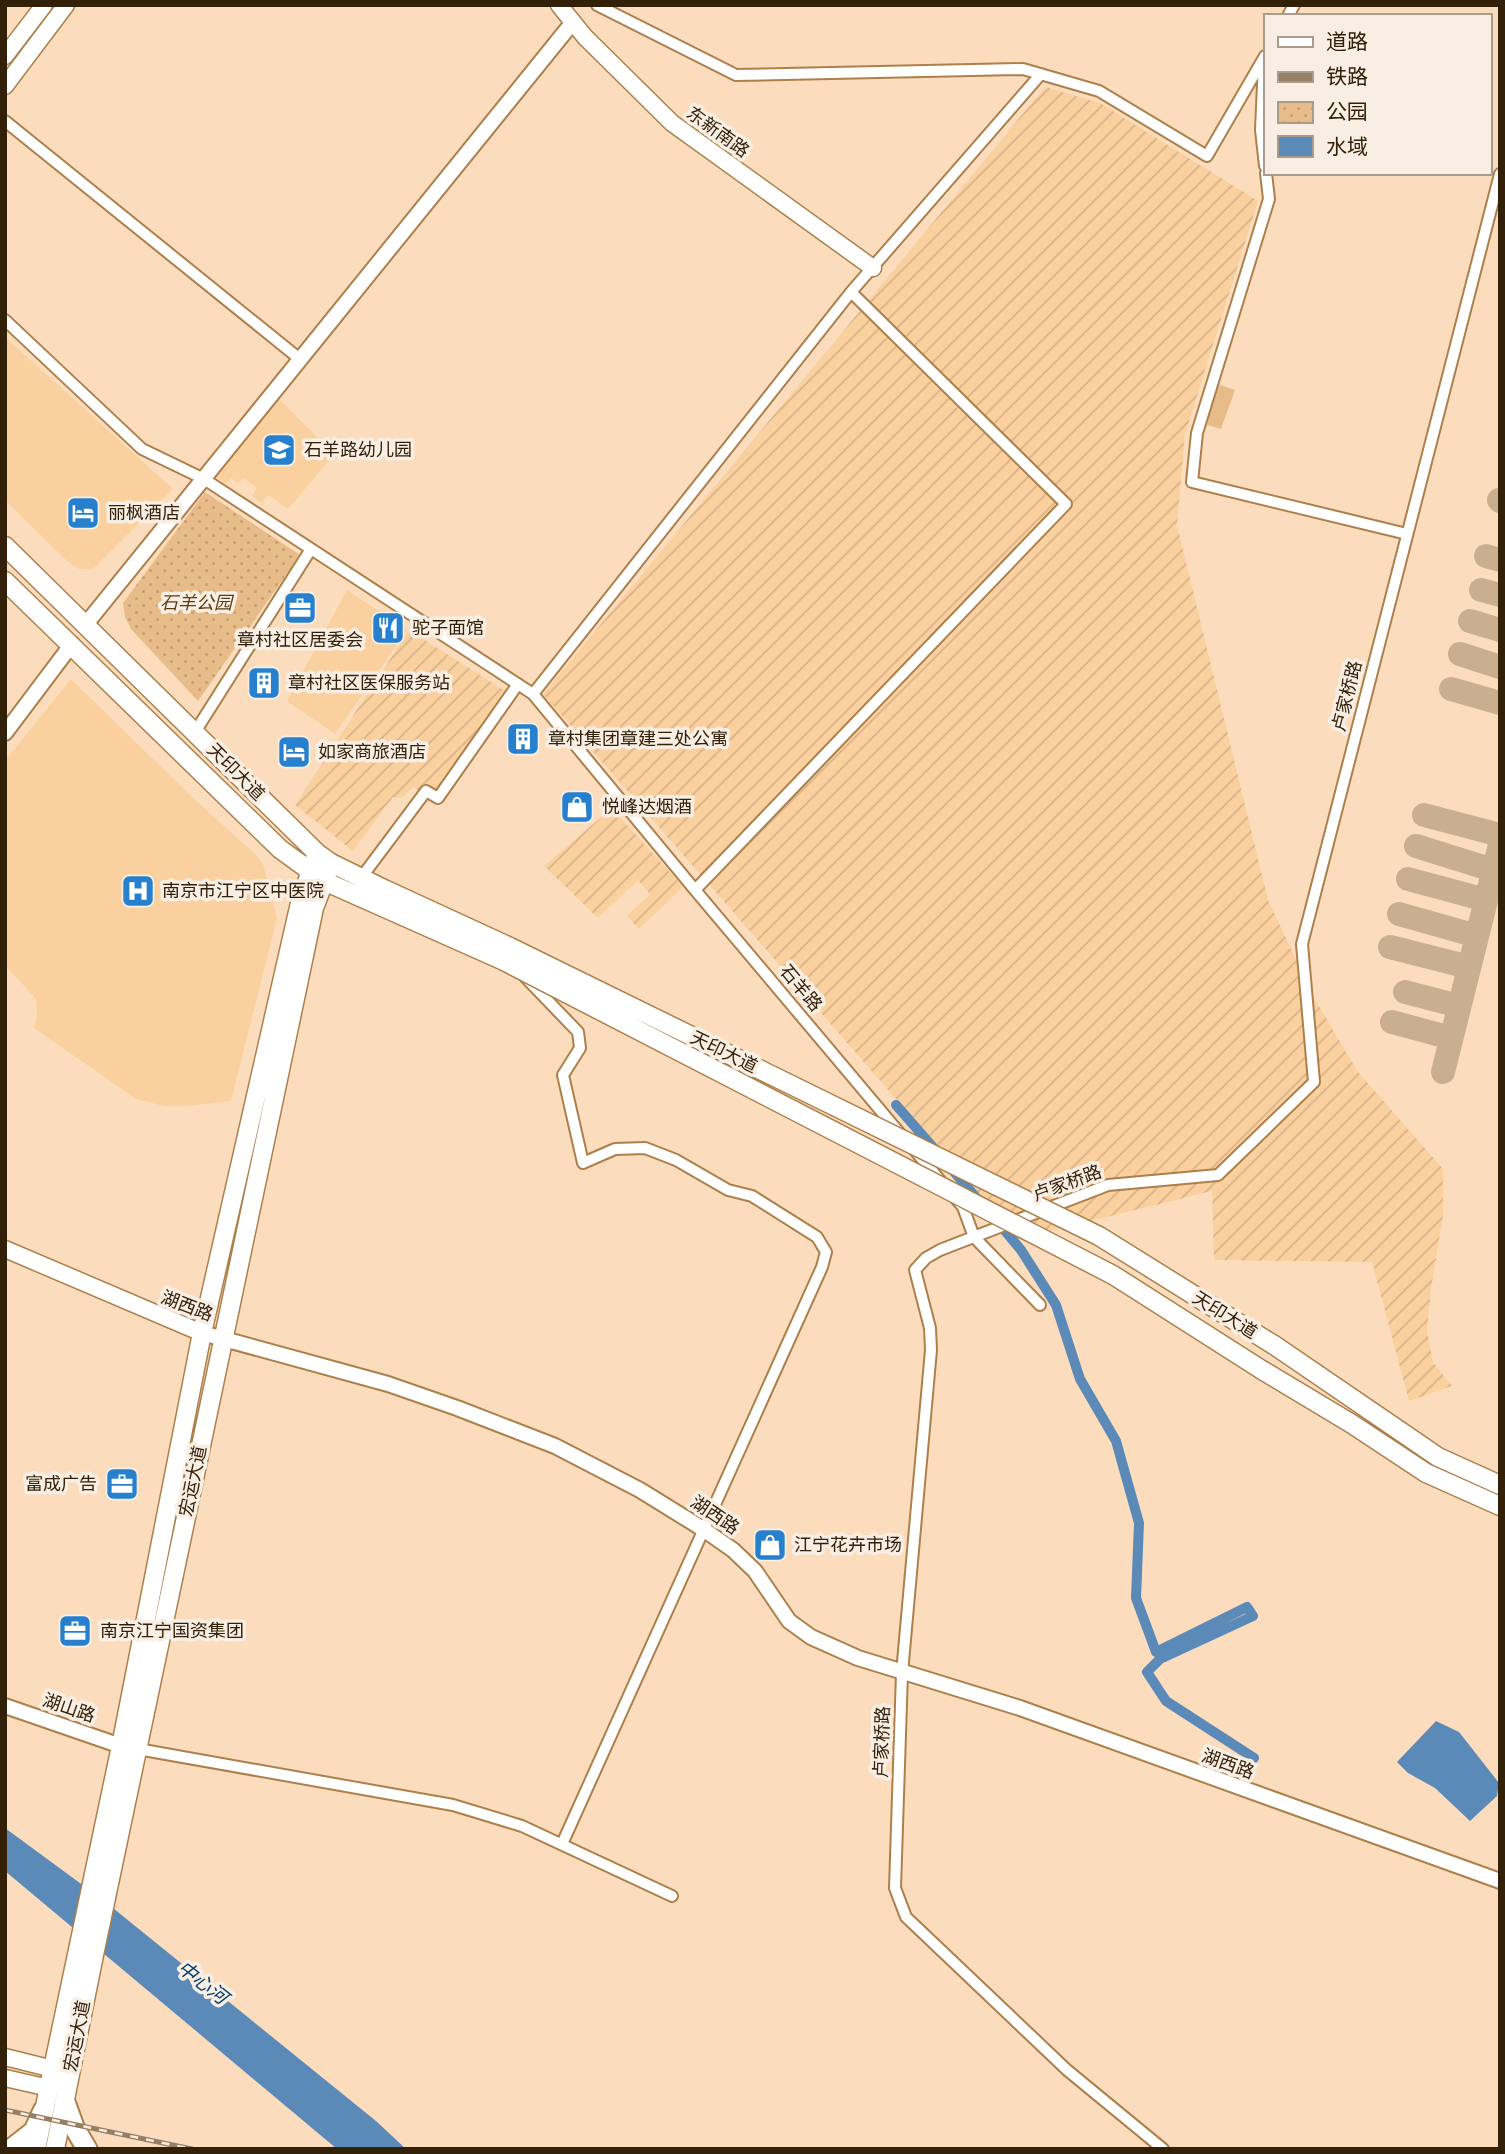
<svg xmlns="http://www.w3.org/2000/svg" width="1505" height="2154" viewBox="0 0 1505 2154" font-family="'Times New Roman','Noto Sans SC',serif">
<defs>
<pattern id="industrial-furrows" width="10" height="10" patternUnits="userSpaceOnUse" patternTransform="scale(1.75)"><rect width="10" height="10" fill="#fbd09f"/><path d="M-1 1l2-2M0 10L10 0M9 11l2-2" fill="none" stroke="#d8b288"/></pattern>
<pattern id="park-dots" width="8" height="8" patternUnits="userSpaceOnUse" patternTransform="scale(1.75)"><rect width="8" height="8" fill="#e8bc89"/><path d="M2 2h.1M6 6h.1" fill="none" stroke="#c7a175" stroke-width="1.8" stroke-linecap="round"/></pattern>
</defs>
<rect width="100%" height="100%" fill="#fbddbd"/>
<path fill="#fbd09f" d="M5,337L173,489L93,569H79L67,561L5,500Z
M278,398L317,437L312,443L331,458L288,509L268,495L262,503L252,496L257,488L243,478L238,483L231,478L226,484L215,476Z
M347,590L407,630L335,734L287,701Z
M71,679L194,799L254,853L263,864L277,918L231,1101L186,1106H164L136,1099L34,1028L37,1015L36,999L5,965V761Z"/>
<path fill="url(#industrial-furrows)" d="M1045,87L1100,103L1258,201L1185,434L1177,525L1268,900L1314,998L1358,1072L1443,1169V1215L1431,1289L1427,1331L1433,1362L1452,1386L1409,1401L1372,1262L1214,1260L1212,1191L1018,1239L543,694Z
M409,630L513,696L439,804L413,787L402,798L393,797L353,851L295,805Z
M612,808L683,887L639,929L627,916L650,894L638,880L598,918L544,866Z"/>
<path fill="#e8bc89" d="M1211,382L1235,390L1221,429L1198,422Z"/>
<path fill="url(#park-dots)" d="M205,492L300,555L198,701L131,629L125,617L123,603Z"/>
<path fill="#5b8ab9" d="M1436,1721L1459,1732L1499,1783L1497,1796L1470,1821L1435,1788L1408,1773L1397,1762Z
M5,1828L103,1900L376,2121L406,2149H337L5,1871Z"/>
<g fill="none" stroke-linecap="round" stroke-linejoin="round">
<path stroke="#5b8ab9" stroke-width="10" d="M896,1105L938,1153
M950,1167L979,1201
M996,1220L1021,1250L1056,1305L1080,1379L1116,1441L1139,1523L1136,1598L1156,1652L1247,1607L1253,1616L1160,1659L1147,1672L1166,1701L1254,1758"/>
<path stroke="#c9ae90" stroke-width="24" d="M1499,500L1500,501
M1486,556L1500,560
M1481,590L1500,595
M1470,621L1500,630
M1460,654L1500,667
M1451,689L1500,703
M1424,815L1500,835
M1416,846L1493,870
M1408,879L1486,900
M1399,914L1477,936
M1390,947L1469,967
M1405,992L1459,1006
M1392,1022L1451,1038
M1443,1072L1500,845"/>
<defs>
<path id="minor" d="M597,5L736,75L1023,69L1099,91L1207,156L1265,56
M1288,16L1294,5
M1264,60L1261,130L1265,166
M5,121L301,360
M1266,173L1269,199L1197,433L1192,482L1407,534
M851,292L1041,74
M5,320L142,449L204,479L533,694L695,890L902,1136
M533,694L851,292L1066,504L695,890
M195,732L311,549
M361,878L426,791L438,798L518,684
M526,978L578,1032L580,1048L563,1075L583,1163L615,1149L645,1148L676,1160L728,1190L752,1196L817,1237L826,1252L822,1267L562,1844
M913,1148L943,1184
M956,1199L963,1207L974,1237L1040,1305
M132,1748L453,1805L522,1826L672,1896
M1163,2149L1067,2070L906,1917L895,1888L902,1673L931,1350L930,1328L915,1270L926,1258L940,1250L1108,1185L1218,1175L1314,1082L1302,944L1500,174"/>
<path id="tertiary" d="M86,624L573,22
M5,733L72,644
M202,1333L388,1384L457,1408L555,1446L640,1490L703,1529L733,1550L755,1571L789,1621L811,1637L858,1658L1020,1708L1500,1881
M5,1706L121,1746"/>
<path id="secondary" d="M559,5L585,37L672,123L873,268
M5,56L44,5
M5,86L66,5
M5,1249L202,1333
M5,2057L53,2069
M5,2078L49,2088"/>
<path id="primary" d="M5,546L317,853L331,863L384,889L510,947L504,961L324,881L280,849L5,581
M1274,1345L1438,1457L1500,1485
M1262,1370L1352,1424L1426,1473L1500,1506
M36,2149L121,1746L202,1333L300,903L317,853
M55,2149L94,1955L314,908L331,863"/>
<path id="motorway" d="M65,2102L74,2127L87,2149
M11,2149L34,2131L43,2111"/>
</defs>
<use href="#minor" stroke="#ad804b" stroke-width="14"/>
<use href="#tertiary" stroke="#ad804b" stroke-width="18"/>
<use href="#secondary" stroke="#ad804b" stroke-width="19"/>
<use href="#primary" stroke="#ad804b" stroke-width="21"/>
<use href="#motorway" stroke="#ad804b" stroke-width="23"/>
<use href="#minor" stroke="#fff" stroke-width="10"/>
<use href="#tertiary" stroke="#fff" stroke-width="14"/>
<use href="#secondary" stroke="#fff" stroke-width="16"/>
<use href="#primary" stroke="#fff" stroke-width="18"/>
<use href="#motorway" stroke="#fff" stroke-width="19"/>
<defs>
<path id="rail" d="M5,2110L192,2149"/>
</defs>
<use href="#rail" stroke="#977f64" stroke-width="5"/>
<use href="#rail" stroke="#f8eee3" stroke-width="2.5" stroke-dasharray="8" stroke-linecap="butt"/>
<defs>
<path id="primary-bridge" d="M510,947L1099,1236L1274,1345
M504,961L1113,1275L1262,1370"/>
</defs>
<use href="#primary-bridge" stroke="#ad804b" stroke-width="21" stroke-linecap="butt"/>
<use href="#primary-bridge" stroke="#fff" stroke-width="18"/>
</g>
<defs>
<symbol id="school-square" viewBox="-11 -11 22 22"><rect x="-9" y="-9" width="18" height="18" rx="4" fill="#2780ce" stroke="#f8eee3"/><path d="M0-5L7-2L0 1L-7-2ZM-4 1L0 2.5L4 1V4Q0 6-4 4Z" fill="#fff"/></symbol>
<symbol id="hotel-square" viewBox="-11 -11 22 22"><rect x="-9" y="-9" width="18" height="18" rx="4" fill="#2780ce" stroke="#f8eee3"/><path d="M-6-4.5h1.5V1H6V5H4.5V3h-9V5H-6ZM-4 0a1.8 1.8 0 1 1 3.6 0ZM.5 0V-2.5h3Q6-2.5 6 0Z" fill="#fff"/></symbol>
<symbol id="office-square" viewBox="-11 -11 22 22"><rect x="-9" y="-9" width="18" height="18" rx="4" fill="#2780ce" stroke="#f8eee3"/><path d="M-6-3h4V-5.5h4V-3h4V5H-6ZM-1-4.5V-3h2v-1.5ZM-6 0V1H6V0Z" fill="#fff"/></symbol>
<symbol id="restaurant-square" viewBox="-11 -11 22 22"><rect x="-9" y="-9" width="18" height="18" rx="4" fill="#2780ce" stroke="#f8eee3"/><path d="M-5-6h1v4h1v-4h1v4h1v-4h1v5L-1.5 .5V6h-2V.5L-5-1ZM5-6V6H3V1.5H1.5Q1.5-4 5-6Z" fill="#fff"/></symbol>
<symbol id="building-square" viewBox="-11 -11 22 22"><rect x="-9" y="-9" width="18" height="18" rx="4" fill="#2780ce" stroke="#f8eee3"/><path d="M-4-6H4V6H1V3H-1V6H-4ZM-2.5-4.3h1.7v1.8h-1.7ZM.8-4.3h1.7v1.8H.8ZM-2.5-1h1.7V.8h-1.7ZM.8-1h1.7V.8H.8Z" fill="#fff"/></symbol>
<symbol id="shop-square" viewBox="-11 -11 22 22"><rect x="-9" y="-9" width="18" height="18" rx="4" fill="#2780ce" stroke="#f8eee3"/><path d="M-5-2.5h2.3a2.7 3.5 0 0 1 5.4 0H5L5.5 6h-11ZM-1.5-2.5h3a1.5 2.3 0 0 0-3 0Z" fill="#fff"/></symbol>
<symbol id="hospital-square" viewBox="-11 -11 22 22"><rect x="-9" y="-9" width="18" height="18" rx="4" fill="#2780ce" stroke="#f8eee3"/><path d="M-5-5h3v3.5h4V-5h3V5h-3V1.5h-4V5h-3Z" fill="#fff"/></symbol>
</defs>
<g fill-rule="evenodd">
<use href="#school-square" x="260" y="431" width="38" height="38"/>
<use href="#hotel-square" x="64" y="494" width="38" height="38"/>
<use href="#office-square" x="281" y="589" width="38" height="38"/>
<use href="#restaurant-square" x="369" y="609" width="38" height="38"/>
<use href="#building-square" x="245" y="664" width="38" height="38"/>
<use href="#building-square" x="504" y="720" width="38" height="38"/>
<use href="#hotel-square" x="275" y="733" width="38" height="38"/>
<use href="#shop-square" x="558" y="788" width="38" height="38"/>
<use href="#hospital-square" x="119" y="872" width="38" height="38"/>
<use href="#office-square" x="103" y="1465" width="38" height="38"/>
<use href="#shop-square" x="751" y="1526" width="38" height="38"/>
<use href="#office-square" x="56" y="1612" width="38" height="38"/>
</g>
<g text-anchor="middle" stroke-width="7" stroke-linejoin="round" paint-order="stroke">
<g font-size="18" fill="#322009" stroke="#f8eee3">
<text transform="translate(718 132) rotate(36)" y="6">东新南路</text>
<text transform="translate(1347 696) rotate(-76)" y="6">卢家桥路</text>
<text transform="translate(236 772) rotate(45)" y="6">天印大道</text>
<text transform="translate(801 988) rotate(50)" y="6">石羊路</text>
<text transform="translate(724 1052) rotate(26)" y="6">天印大道</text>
<text transform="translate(1067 1183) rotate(-20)" y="6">卢家桥路</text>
<text transform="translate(187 1306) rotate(21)" y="6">湖西路</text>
<text transform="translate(1225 1315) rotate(32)" y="6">天印大道</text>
<text transform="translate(193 1481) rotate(-78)" y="6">宏运大道</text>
<text transform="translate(715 1515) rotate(34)" y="6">湖西路</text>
<text transform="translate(69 1708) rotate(19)" y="6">湖山路</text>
<text transform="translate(882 1742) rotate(-88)" y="6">卢家桥路</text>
<text transform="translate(1228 1764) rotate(20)" y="6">湖西路</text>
<text transform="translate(77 2036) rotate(-79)" y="6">宏运大道</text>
</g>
<g font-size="18" fill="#322009" stroke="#f8eee3" text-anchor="start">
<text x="304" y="456">石羊路幼儿园</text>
<text x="108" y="519">丽枫酒店</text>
<text x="412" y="634">驼子面馆</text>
<text x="300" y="646" text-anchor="middle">章村社区居委会</text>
<text x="288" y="689">章村社区医保服务站</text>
<text x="548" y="745">章村集团章建三处公寓</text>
<text x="318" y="758">如家商旅酒店</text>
<text x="602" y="813">悦峰达烟酒</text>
<text x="162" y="897">南京市江宁区中医院</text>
<text x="97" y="1490" text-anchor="end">富成广告</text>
<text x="794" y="1551">江宁花卉市场</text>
<text x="100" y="1637">南京江宁国资集团</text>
</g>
<g font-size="18" font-style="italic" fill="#5b3c12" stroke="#f8eee3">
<text x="196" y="609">石羊公园</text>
</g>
<g font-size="19" font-style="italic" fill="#053d6a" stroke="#f8eee3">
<text transform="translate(203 1982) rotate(38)" y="7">中心河</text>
</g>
</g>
<rect width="1505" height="2154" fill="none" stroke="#322009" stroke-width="14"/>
<rect x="1264" y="14" width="228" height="161" fill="#f8eee3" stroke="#a99c8c" stroke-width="2"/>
<rect x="1278" y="37" width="35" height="10" fill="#ffffff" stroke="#a99c8c" stroke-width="2"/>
<text x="1326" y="49" font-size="21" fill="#322009">道路</text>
<rect x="1278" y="72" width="35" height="10" fill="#977f64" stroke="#a99c8c" stroke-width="2"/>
<text x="1326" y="84" font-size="21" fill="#322009">铁路</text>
<rect x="1278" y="102" width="35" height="21" fill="url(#park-dots)" stroke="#a99c8c" stroke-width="2"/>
<text x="1326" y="119" font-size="21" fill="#322009">公园</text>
<rect x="1278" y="136" width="35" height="21" fill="#5b8ab9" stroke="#a99c8c" stroke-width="2"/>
<text x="1326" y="154" font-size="21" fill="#322009">水域</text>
</svg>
